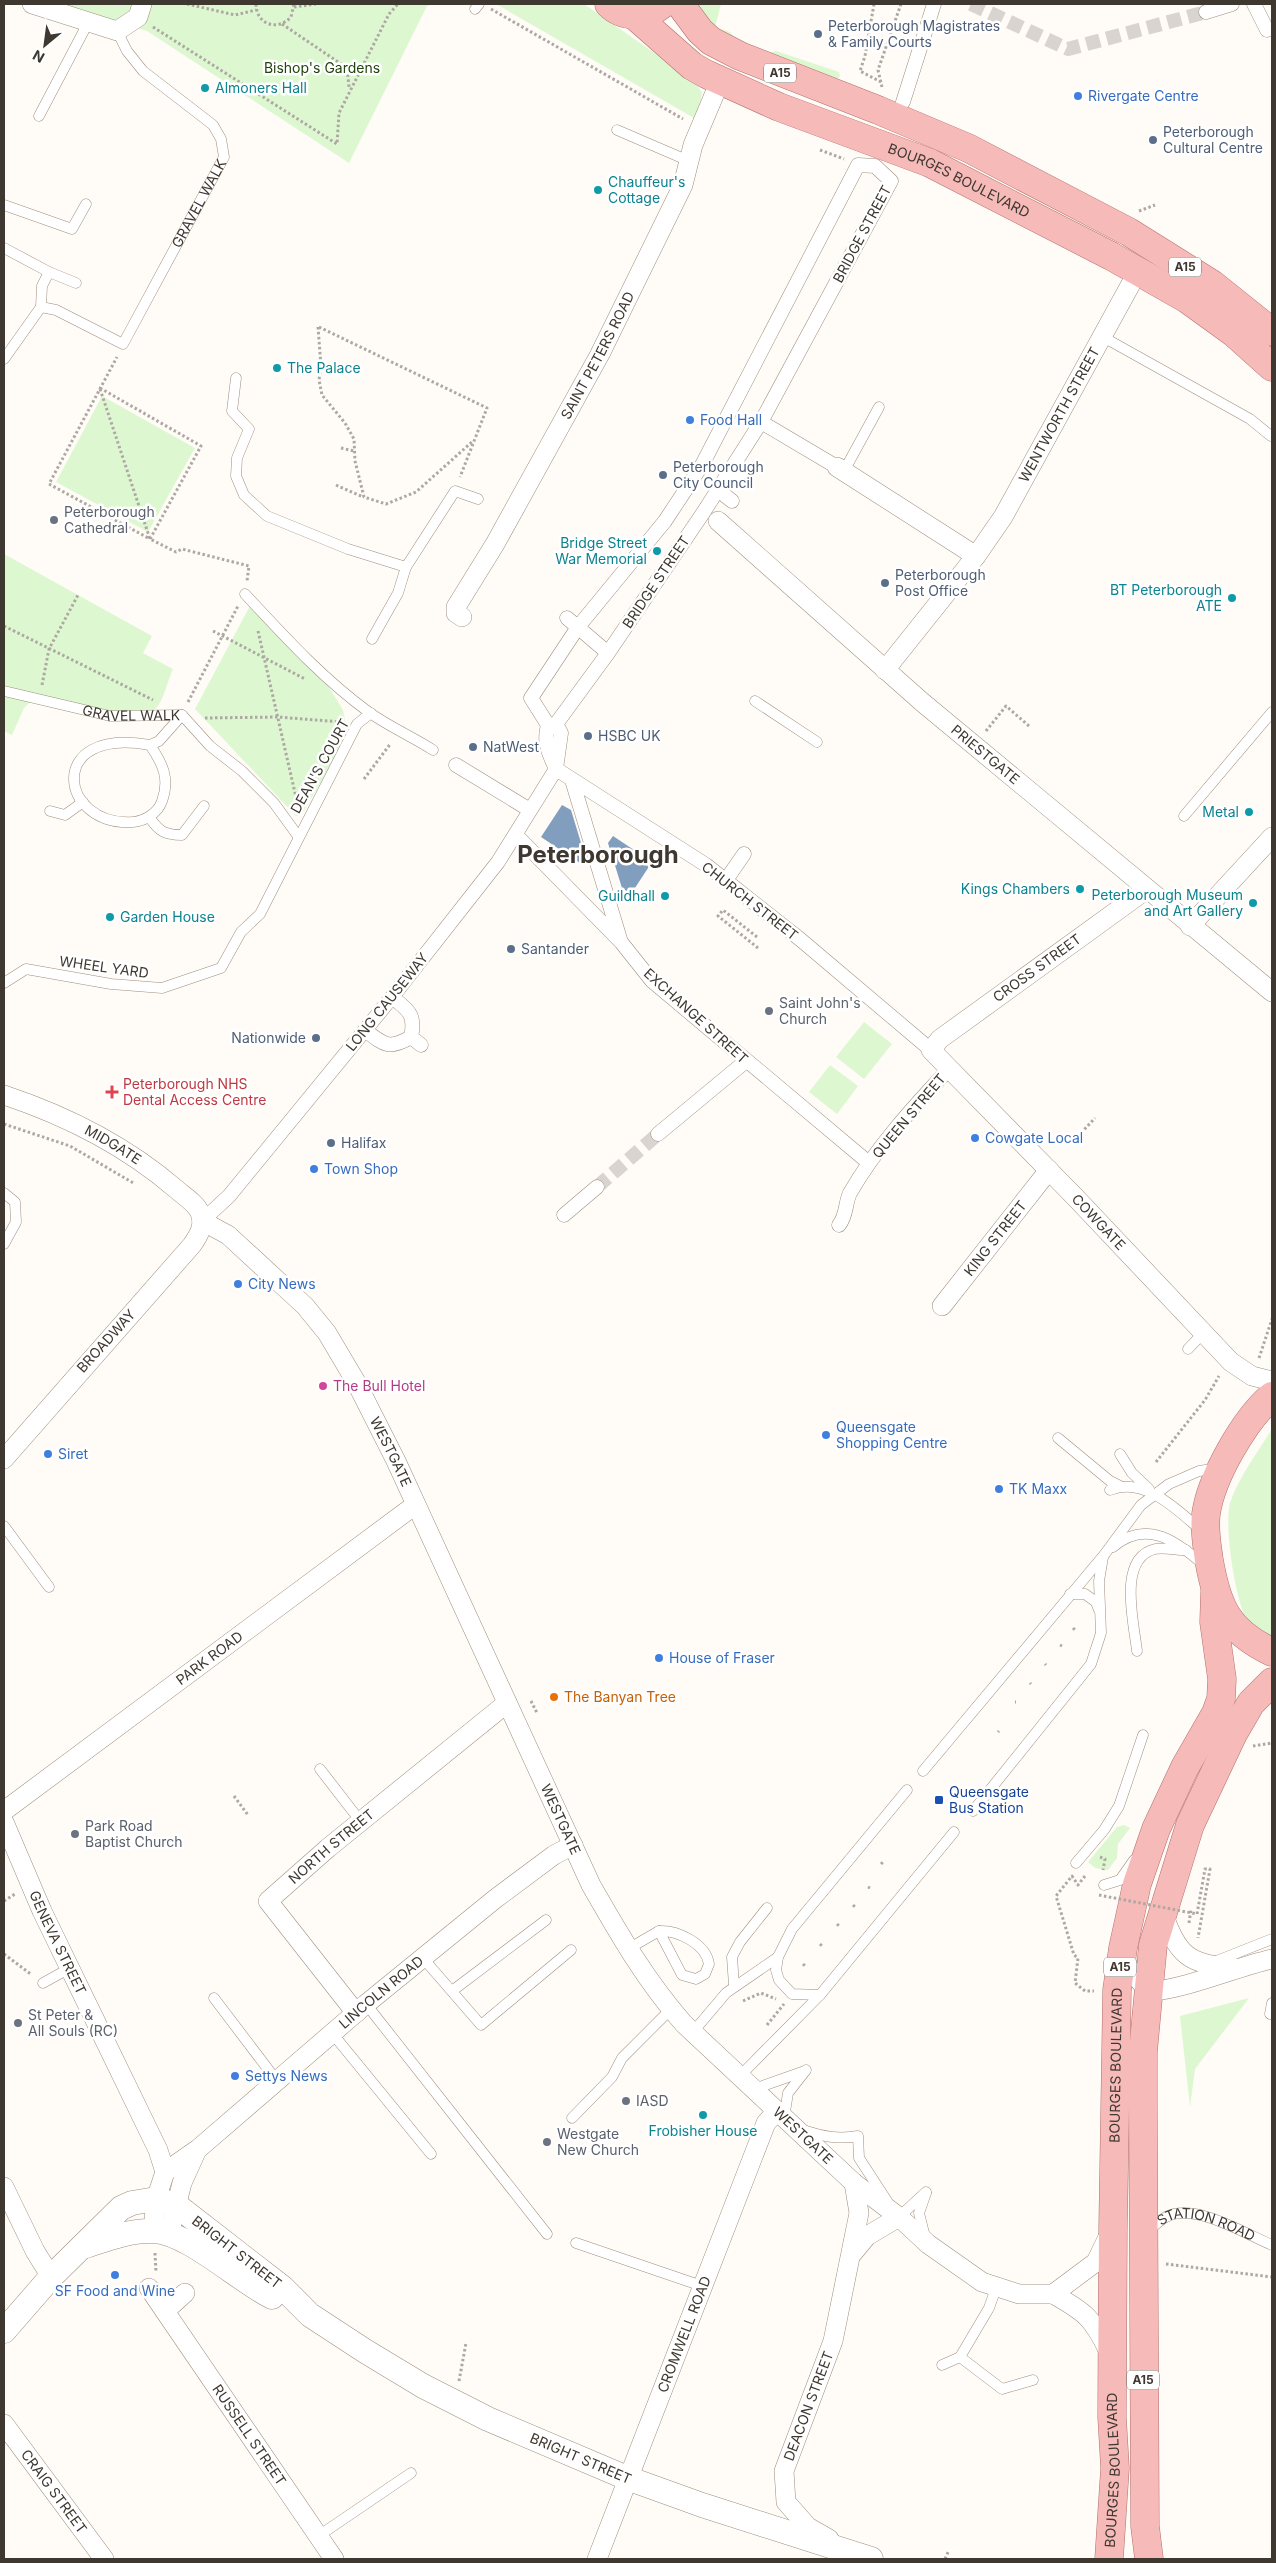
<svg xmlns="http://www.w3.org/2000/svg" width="1276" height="2563" viewBox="0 0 1276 2563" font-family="Inter,sans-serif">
<rect width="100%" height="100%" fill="#fffbf7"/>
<path fill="#ddf8d1" d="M63,4H434L427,6L349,163L147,31Z
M496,4H584L695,81L702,93L699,109L694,118Z
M697,4H721L715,27L730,32L741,44L763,54L776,51L839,72L840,77L829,83L721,37L702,15Z
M102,396L195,448L148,532L56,482Z
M4,554L152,636L143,653L173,669C167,681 164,703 153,711C135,724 60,701 36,696L24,708L12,735L4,731Z
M252,602L324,679L343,710L348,736L302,814L296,816L195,709Z
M864,1022L892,1044L864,1079L836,1057Z
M830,1065L858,1086L837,1114L809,1092Z
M1272,1429V1638C1265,1633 1252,1627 1247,1620C1235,1600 1224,1526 1230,1503C1238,1478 1258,1452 1272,1429Z
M1124,1825L1130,1828L1118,1844L1117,1858L1108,1870L1095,1868L1088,1862L1117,1827Z
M1249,1998L1195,2069L1190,2107L1180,2016Z"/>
<path fill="#829ebf" d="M562,805L571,810L585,856L580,863L541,837Z
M613,836L652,862L631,894L622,888L608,843Z"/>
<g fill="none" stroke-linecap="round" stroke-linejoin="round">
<path stroke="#d9d4cf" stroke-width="14" stroke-dasharray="14 7" stroke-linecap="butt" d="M971,4L1068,49L1206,12
M597,1187L658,1134"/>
<defs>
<g id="service">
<path d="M475,9L479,4"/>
<path d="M39,116L89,21"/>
<path d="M617,130L689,161"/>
<path d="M4,205L72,229L86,204"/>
<path d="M4,248L49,272"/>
<path d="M41,307L42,286L49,272L76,283"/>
<path d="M1103,337L1250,419L1271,436"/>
<path id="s1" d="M4,359L41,307L56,310L123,344L224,157L221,139L213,125L143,71L127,51L117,31"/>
<path d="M236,378L232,411L249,429L237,458L236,476L244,495L267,516L348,549L406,567L398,593L372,639"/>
<path d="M844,471L879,407"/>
<path d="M406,567L455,491L478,499"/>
<path d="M245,594C284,636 323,679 370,713C390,727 413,737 433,750"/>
<path id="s2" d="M4,691L110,716L182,715L210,746L242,771L274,803L298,836"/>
<path d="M755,701L817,742"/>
<path d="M150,745C44,726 59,827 133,822C145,821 158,813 162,801C170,779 163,764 150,745L159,741L182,715"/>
<path d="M50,811L65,815L83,802"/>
<path d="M1184,816L1272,712"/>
<path d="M149,817C159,831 164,835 182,835L204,806"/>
<path d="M4,983L26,969L111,984L162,988L221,968L241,932L260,914L357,724L371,713"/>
<path d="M4,1193L15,1202L16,1222L4,1244"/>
<path d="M1188,1349L1204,1332"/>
<path d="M1058,1438L1110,1481L1120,1486"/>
<path d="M1120,1454L1132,1473L1149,1489"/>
<path d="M1110,1490C1145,1476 1177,1510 1202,1531"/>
<path d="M4,1526L49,1587"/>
<path d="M1113,1547C1147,1518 1178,1542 1205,1566"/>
<path d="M1070,1594H1085L1096,1602L1099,1610"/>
<path d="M1137,1651C1134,1623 1117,1558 1155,1549C1164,1547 1176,1550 1186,1550"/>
<path d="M320,1769L361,1822"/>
<path d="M923,1771L1104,1555L1141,1505L1169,1484L1199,1471L1219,1468"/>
<path d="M973,1811L1091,1664L1101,1633L1099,1581L1103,1557"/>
<path d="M1076,1863L1104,1830L1119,1806L1143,1735"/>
<path d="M1104,1885L1120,1880L1134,1860"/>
<path d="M659,1931C678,1930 706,1944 709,1964L705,1974L696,1979L682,1975Z"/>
<path d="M628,1949L659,1931"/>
<path d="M422,1957L481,2025L571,1950"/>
<path d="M1214,1962L1272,1939"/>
<path d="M43,1983L70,1968"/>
<path d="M734,1985L732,1957L740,1942L767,1908"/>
<path d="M452,1991L546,1920"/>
<path d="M820,1995L792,1994L779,1980L776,1970L778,1957L792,1929L907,1790"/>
<path d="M214,1998L277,2081"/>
<path d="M366,2004L547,2234"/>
<path d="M1270,2014L1272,2003"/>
<path d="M693,2032L726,1993L778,1957"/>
<path d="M332,2033L431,2154"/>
<path d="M740,2076L820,1995L954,1832"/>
<path d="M754,2089L805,2071"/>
<path d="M572,2118L612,2077L622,2058L671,2009"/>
<path d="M784,2118L788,2093L806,2070"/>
<path d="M803,2130C822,2136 838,2140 858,2136L859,2158L887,2201"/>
<path d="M897,2215L899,2217L926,2192"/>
<path id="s3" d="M1148,2231C1154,2226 1160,2220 1166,2217C1195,2202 1245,2234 1272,2245"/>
<path d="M925,2237L919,2213L926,2193"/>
<path d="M576,2243L702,2286"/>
<path d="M960,2357L1002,2389L1033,2380"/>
<path d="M960,2357L989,2308L996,2288"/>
<path d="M942,2365L960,2357"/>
<path d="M317,2537L411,2473"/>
</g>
<path id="pedestrian" d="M1254,4L1267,30
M1206,12L1232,4
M903,102L934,4
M761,422L837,467
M729,473L745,481
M718,490L732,501
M567,618L608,653
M548,725L531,698L578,627L665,521L702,465L858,165L875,166L891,181L761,422L703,513L608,653L556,724L548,725C543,742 549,754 556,769
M456,765L530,810
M556,769L706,865L801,940L931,1050
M572,780L620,939
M516,835L621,942L652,981L869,1163
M726,880L744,854
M392,997C408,1010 416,1014 411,1037
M365,1030C384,1045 389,1050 411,1037L421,1045
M658,1134L746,1061
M564,1215L597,1187
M202,1221L229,1196L392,997L498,862L556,769L561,733L556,724
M839,1225C847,1215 845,1203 850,1193C875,1149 915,1105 949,1069"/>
<g id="minor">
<path d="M32,4L117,31L138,17L142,4"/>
<path d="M837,467L976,556"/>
<path id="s4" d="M718,521L922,702L1272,992"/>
<path id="s5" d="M462,617L456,613V607L495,544L600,354L683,185L693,145L720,81"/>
<path id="s6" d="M885,670L976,556L1003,517L1138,271"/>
<path id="s7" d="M1147,889L940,1039L931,1050L1076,1198L1231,1362L1252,1376L1272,1381"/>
<path d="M1190,926L1272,837"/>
<path id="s8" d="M4,1095C67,1116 125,1145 176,1189C184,1196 197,1204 200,1213C205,1225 199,1235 192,1245L4,1459"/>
<path id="s9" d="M202,1221L228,1235L305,1306L327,1333L356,1382L396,1461L591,1885C619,1934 646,1981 684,2024L854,2183L899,2217L928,2244L982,2282L1019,2294H1053L1096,2262L1110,2233"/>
<path id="s10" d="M942,1306L1049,1170"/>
<path id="s11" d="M4,1811L415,1505"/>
<path id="s12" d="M4,1822L42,1911L158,2150L165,2172"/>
<path d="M1163,1913C1176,1952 1188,1966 1232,1967"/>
<path d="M1124,1952L1128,1967L1149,1992C1192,1987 1230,1969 1272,1959"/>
<path id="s13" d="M356,2013L268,1901L328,1848L507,1703"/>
<path d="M4,2187L35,2251L51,2277"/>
<path id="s14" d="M153,2231L156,2199L165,2172L198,2149L366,2004L495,1899L554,1855L573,1845"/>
<path d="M169,2234L182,2183L196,2152"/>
<path d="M852,2254L867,2236L899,2217"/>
<path id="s15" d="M149,2288L334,2559"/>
<path d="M1053,2294C1085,2312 1093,2318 1109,2352"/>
<path d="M165,2311L185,2293"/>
<path id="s16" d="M4,2424L104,2559"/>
<path id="s17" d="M829,2539L808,2527L786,2502L784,2471L833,2341L859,2213L854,2183"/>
<path id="s18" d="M597,2559L766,2123L776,2112"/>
</g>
<g id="tertiary">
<path d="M86,2246C107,2239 130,2230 153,2231C188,2232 239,2281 272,2297"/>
<path id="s19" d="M4,2331L51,2277L121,2208L132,2203L156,2199L176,2205L283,2288L310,2315L365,2351L423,2386L488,2419L627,2478L702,2505L871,2559"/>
</g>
<g id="primary">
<path d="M609,4C624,19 647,17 663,4"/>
<path d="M680,4L700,31L711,41L740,56L878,110L968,148L1129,232L1212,284L1272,332"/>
<path id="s20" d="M634,15L692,66L706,74L779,107L930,163L1111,256L1187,299L1234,333L1272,367"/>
<path d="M1272,1396C1244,1420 1211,1478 1206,1514C1204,1530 1207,1545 1209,1560C1217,1606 1227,1631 1272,1652"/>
<path id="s21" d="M1109,2559L1115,2468L1112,2417L1113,2228L1117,1990L1123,1948L1137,1884L1156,1829L1185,1767L1216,1713L1221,1699L1222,1679L1214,1622L1215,1592"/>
<path d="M1149,2559L1145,2526L1143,2103V2052L1153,1945L1190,1825L1233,1734L1251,1703L1272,1682"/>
</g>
</defs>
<use href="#service" stroke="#9f8e7e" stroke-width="11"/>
<use href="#pedestrian" stroke="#9f8e7e" stroke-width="15"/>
<use href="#minor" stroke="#9f8e7e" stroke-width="20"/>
<use href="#tertiary" stroke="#9f8e7e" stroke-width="25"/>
<use href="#primary" stroke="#b26f6c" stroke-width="29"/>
<path stroke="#ada8a2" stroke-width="3" stroke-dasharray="2.5 2.5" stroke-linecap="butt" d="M187,4L235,15L256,10
M256,4C256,24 277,32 291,17L294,4
M874,4L865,56L860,71L881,82
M294,7L316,4
M491,9L683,119
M282,24L347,68L349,87
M153,27L337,144L339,113L389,14L398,4
M882,87L878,70L901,4
M820,150L844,159
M1139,211L1155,205
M318,327L321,366L319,380L322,395L345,423L354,439L355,461L364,497L386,504L416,492L473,441
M319,327L487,408L460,477
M100,388L201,446L150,539L49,484L117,357
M100,389L150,539L176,552L182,549L249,566L247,581
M341,448L354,451
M336,485L363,497
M4,626L153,700
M213,631L305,679
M258,631L298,806
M42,685L49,649L78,595
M188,702L238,606
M205,718L278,717L341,722
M986,731L1006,706L1029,726
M364,779L391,743
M757,937L723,910L718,916L758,948
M4,1124L70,1146L135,1184
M1081,1133L1095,1118
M1259,1358L1272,1319
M1156,1462L1205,1400L1219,1376
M1073,1628L1075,1630
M1060,1645L1062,1646
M1045,1664L1046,1665
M1030,1683L1031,1684
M531,1701L537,1713
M1015,1702H1016
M998,1732L999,1731
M1253,1746L1272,1743
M234,1796L248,1815
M1100,1857L1105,1859L1103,1870
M881,1864L884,1861
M1085,1876L1078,1885L1072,1876L1056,1896L1074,1955L1078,1958L1075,1983L1085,1991H1094
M868,1887L870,1888
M4,1901L15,1894
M853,1905L855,1907
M1197,1914L1205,1869H1210L1198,1938
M1189,1923L1191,1909
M837,1924L839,1926
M820,1944L822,1946
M4,1954L32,1975
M803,1964L805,1966
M743,2001L761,1993L776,1999
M767,2025L784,2004
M155,2253L156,2272
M1166,2264L1272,2277
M459,2381L466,2343
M945,2559L949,2550"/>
<use href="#service" stroke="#fff" stroke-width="10"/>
<use href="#pedestrian" stroke="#fff" stroke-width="14"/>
<use href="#minor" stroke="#fff" stroke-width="19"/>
<use href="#tertiary" stroke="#fff" stroke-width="24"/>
<use href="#primary" stroke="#f6bab9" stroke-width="28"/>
<path stroke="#ada8a2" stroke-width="3" stroke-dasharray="2.5 2.5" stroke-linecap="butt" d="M1099,1895L1197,1914"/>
</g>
<g fill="#5c6f8a" stroke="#fff" stroke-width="2">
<circle cx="818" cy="34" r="5"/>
<circle cx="1153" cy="140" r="5"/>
<circle cx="663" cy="475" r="5"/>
<circle cx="885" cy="583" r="5"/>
<circle cx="588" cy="736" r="5"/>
<circle cx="473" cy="747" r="5"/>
<circle cx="511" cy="949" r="5"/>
<circle cx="316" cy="1038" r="5"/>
<circle cx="331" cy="1143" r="5"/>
</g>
<g fill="#0f9aa8" stroke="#fff" stroke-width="2">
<circle cx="205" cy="88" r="5"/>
<circle cx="598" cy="190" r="5"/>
<circle cx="277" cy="368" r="5"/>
<circle cx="657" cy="551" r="5"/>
<circle cx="1232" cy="598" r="5"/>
<circle cx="1249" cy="812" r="5"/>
<circle cx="1080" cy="889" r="5"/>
<circle cx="665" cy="896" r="5"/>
<circle cx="1253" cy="903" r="5"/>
<circle cx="110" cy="917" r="5"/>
<circle cx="703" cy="2115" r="5"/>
</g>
<g fill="#3f7fe0" stroke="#fff" stroke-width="2">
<circle cx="1078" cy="96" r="5"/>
<circle cx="690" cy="420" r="5"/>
<circle cx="975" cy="1138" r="5"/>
<circle cx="314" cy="1169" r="5"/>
<circle cx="238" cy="1284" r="5"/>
<circle cx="826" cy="1435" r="5"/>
<circle cx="48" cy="1454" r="5"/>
<circle cx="999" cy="1489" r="5"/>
<circle cx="659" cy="1658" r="5"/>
<circle cx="235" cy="2076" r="5"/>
<circle cx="115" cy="2275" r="5"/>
</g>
<g fill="#6b7280" stroke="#fff" stroke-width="2">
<circle cx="54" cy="520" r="5"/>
<circle cx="769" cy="1011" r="5"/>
<circle cx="75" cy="1834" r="5"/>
<circle cx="18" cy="2023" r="5"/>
<circle cx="626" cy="2101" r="5"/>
<circle cx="547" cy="2142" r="5"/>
</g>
<path fill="#e0444e" stroke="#fff" stroke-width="2" d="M109.5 1084.5h5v5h5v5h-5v5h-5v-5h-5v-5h5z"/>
<circle fill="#d1479c" stroke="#fff" stroke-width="2" cx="323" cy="1386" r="5"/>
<circle fill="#e8710a" stroke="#fff" stroke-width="2" cx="554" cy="1697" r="5"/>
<rect fill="#1a4fb4" stroke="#fff" stroke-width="2" x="934" y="1795" width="10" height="10" rx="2.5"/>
<g text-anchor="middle" stroke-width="5" stroke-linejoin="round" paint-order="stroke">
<g fill="#fff" stroke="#79746f" stroke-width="1">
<rect x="764" y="63.5" width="32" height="19" rx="4"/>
<rect x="1169" y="257.5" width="32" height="19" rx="4"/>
<rect x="1104" y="1957.5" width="32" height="19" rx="4"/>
<rect x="1127" y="2370.5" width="32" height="19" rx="4"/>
</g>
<g font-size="12" font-weight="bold" fill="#3f3831">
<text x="780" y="77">A15</text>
<text x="1185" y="271">A15</text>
<text x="1120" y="1971">A15</text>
<text x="1143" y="2384">A15</text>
</g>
<g font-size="14" fill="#4e5e75" stroke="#fff" text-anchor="start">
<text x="828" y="31">Peterborough Magistrates<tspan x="828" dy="16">&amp; Family Courts</tspan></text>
<text x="1163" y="137">Peterborough<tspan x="1163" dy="16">Cultural Centre</tspan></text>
<text x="673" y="472">Peterborough<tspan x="673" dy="16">City Council</tspan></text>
<text x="895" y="580">Peterborough<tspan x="895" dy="16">Post Office</tspan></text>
<text x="598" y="741">HSBC UK</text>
<text x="483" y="752">NatWest</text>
<text x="521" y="954">Santander</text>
<text x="306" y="1043" text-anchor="end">Nationwide</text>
<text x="341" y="1148">Halifax</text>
</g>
<g font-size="14" fill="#22430d" stroke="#fff">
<text x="322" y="73">Bishop's Gardens</text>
</g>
<g font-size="14" fill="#0d838f" stroke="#fff" text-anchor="end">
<text x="215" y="93" text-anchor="start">Almoners Hall</text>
<text x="608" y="187" text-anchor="start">Chauffeur's<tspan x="608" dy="16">Cottage</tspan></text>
<text x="287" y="373" text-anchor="start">The Palace</text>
<text x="647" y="548">Bridge Street<tspan x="647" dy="16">War Memorial</tspan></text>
<text x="1222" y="595">BT Peterborough<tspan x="1222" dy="16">ATE</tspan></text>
<text x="1239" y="817">Metal</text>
<text x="1070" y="894">Kings Chambers</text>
<text x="1243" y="900">Peterborough Museum<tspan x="1243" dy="16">and Art Gallery</tspan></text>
<text x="655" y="901">Guildhall</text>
<text x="120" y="922" text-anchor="start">Garden House</text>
<text x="703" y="2136" text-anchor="middle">Frobisher House</text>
</g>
<g font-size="14" fill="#366cbe" stroke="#fff" text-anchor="start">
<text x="1088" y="101">Rivergate Centre</text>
<text x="700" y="425">Food Hall</text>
<text x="985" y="1143">Cowgate Local</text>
<text x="324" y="1174">Town Shop</text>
<text x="248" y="1289">City News</text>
<text x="836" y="1432">Queensgate<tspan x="836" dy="16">Shopping Centre</tspan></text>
<text x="58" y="1459">Siret</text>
<text x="1009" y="1494">TK Maxx</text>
<text x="669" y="1663">House of Fraser</text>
<text x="245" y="2081">Settys News</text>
<text x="115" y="2296" text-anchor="middle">SF Food and Wine</text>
</g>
<g font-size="14" fill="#3f3831" stroke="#fff">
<text dy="5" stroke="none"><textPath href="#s20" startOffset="368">BOURGES BOULEVARD</textPath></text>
<text dy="5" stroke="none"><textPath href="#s1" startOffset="314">GRAVEL WALK</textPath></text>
<text transform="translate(862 234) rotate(-62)" y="5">BRIDGE STREET</text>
<text dy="5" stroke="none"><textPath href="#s5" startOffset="302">SAINT PETERS ROAD</textPath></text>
<text dy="5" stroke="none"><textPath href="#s6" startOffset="310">WENTWORTH STREET</textPath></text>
<text transform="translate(656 582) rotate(-56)" y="5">BRIDGE STREET</text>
<text dy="5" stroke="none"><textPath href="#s2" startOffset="130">GRAVEL WALK</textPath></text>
<text dy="5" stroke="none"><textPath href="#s4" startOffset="355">PRIESTGATE</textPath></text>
<text transform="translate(320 766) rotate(-61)" y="5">DEAN'S COURT</text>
<text transform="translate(750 901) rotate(38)" y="5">CHURCH STREET</text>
<text transform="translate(104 967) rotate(8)" y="5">WHEEL YARD</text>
<text transform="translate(1037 968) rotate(-36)" y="5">CROSS STREET</text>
<text transform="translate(387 1002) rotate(-51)" y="5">LONG CAUSEWAY</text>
<text transform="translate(696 1016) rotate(42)" y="5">EXCHANGE STREET</text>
<text transform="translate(909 1116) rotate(-50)" y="5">QUEEN STREET</text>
<text dy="5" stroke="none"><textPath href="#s8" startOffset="120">MIDGATE</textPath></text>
<text dy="5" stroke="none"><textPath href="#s7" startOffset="510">COWGATE</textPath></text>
<text dy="5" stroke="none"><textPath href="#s10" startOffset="86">KING STREET</textPath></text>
<text transform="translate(106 1341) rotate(-48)" y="5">BROADWAY</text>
<text dy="5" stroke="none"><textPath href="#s9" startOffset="304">WESTGATE</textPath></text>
<text dy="5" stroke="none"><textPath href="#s11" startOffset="256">PARK ROAD</textPath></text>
<text dy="5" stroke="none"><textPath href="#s9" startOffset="709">WESTGATE</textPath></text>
<text dy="5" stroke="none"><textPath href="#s13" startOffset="226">NORTH STREET</textPath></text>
<text dy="5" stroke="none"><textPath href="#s12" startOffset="132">GENEVA STREET</textPath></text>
<text dy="5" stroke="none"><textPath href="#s14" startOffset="342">LINCOLN ROAD</textPath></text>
<text dy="5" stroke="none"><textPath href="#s21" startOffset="494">BOURGES BOULEVARD</textPath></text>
<text dy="5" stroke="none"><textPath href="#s9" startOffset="1112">WESTGATE</textPath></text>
<text dy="5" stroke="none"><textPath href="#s3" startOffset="65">STATION ROAD</textPath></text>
<text dy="5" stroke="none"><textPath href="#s19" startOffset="304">BRIGHT STREET</textPath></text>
<text dy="5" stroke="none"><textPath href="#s18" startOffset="241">CROMWELL ROAD</textPath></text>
<text dy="5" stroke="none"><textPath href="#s17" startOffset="158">DEACON STREET</textPath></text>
<text dy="5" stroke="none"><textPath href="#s15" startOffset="178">RUSSELL STREET</textPath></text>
<text dy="5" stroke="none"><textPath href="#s19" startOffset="708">BRIGHT STREET</textPath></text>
<text dy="5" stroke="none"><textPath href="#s21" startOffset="89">BOURGES BOULEVARD</textPath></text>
<text dy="5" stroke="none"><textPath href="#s16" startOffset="84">CRAIG STREET</textPath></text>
</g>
<g font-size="14" fill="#5b616d" stroke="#fff" text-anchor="start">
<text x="64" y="517">Peterborough<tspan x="64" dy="16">Cathedral</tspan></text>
<text x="779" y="1008">Saint John's<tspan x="779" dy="16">Church</tspan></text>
<text x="85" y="1831">Park Road<tspan x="85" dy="16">Baptist Church</tspan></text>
<text x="28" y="2020">St Peter &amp;<tspan x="28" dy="16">All Souls (RC)</tspan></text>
<text x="636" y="2106">IASD</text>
<text x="557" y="2139">Westgate<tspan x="557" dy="16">New Church</tspan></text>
</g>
<g font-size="14" fill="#be3a42" stroke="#fff" text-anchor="start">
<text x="123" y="1089">Peterborough NHS<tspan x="123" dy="16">Dental Access Centre</tspan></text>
</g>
<g font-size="14" fill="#b23c85" stroke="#fff" text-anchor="start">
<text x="333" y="1391">The Bull Hotel</text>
</g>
<g font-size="14" fill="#c56008" stroke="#fff" text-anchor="start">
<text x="564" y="1702">The Banyan Tree</text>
</g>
<g font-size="14" fill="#164399" stroke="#fff" text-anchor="start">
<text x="949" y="1797">Queensgate<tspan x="949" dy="16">Bus Station</tspan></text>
</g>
<g font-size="24" font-weight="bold" fill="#3f3831" stroke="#fff">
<text x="598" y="863">Peterborough</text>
</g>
</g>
<rect width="1276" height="2563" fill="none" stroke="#3f3831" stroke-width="10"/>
<g transform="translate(45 45) rotate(209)" stroke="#ffffff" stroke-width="4" paint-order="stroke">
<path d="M0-4L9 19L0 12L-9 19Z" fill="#3f3831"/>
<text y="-8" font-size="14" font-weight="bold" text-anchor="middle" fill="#3f3831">N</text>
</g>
</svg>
